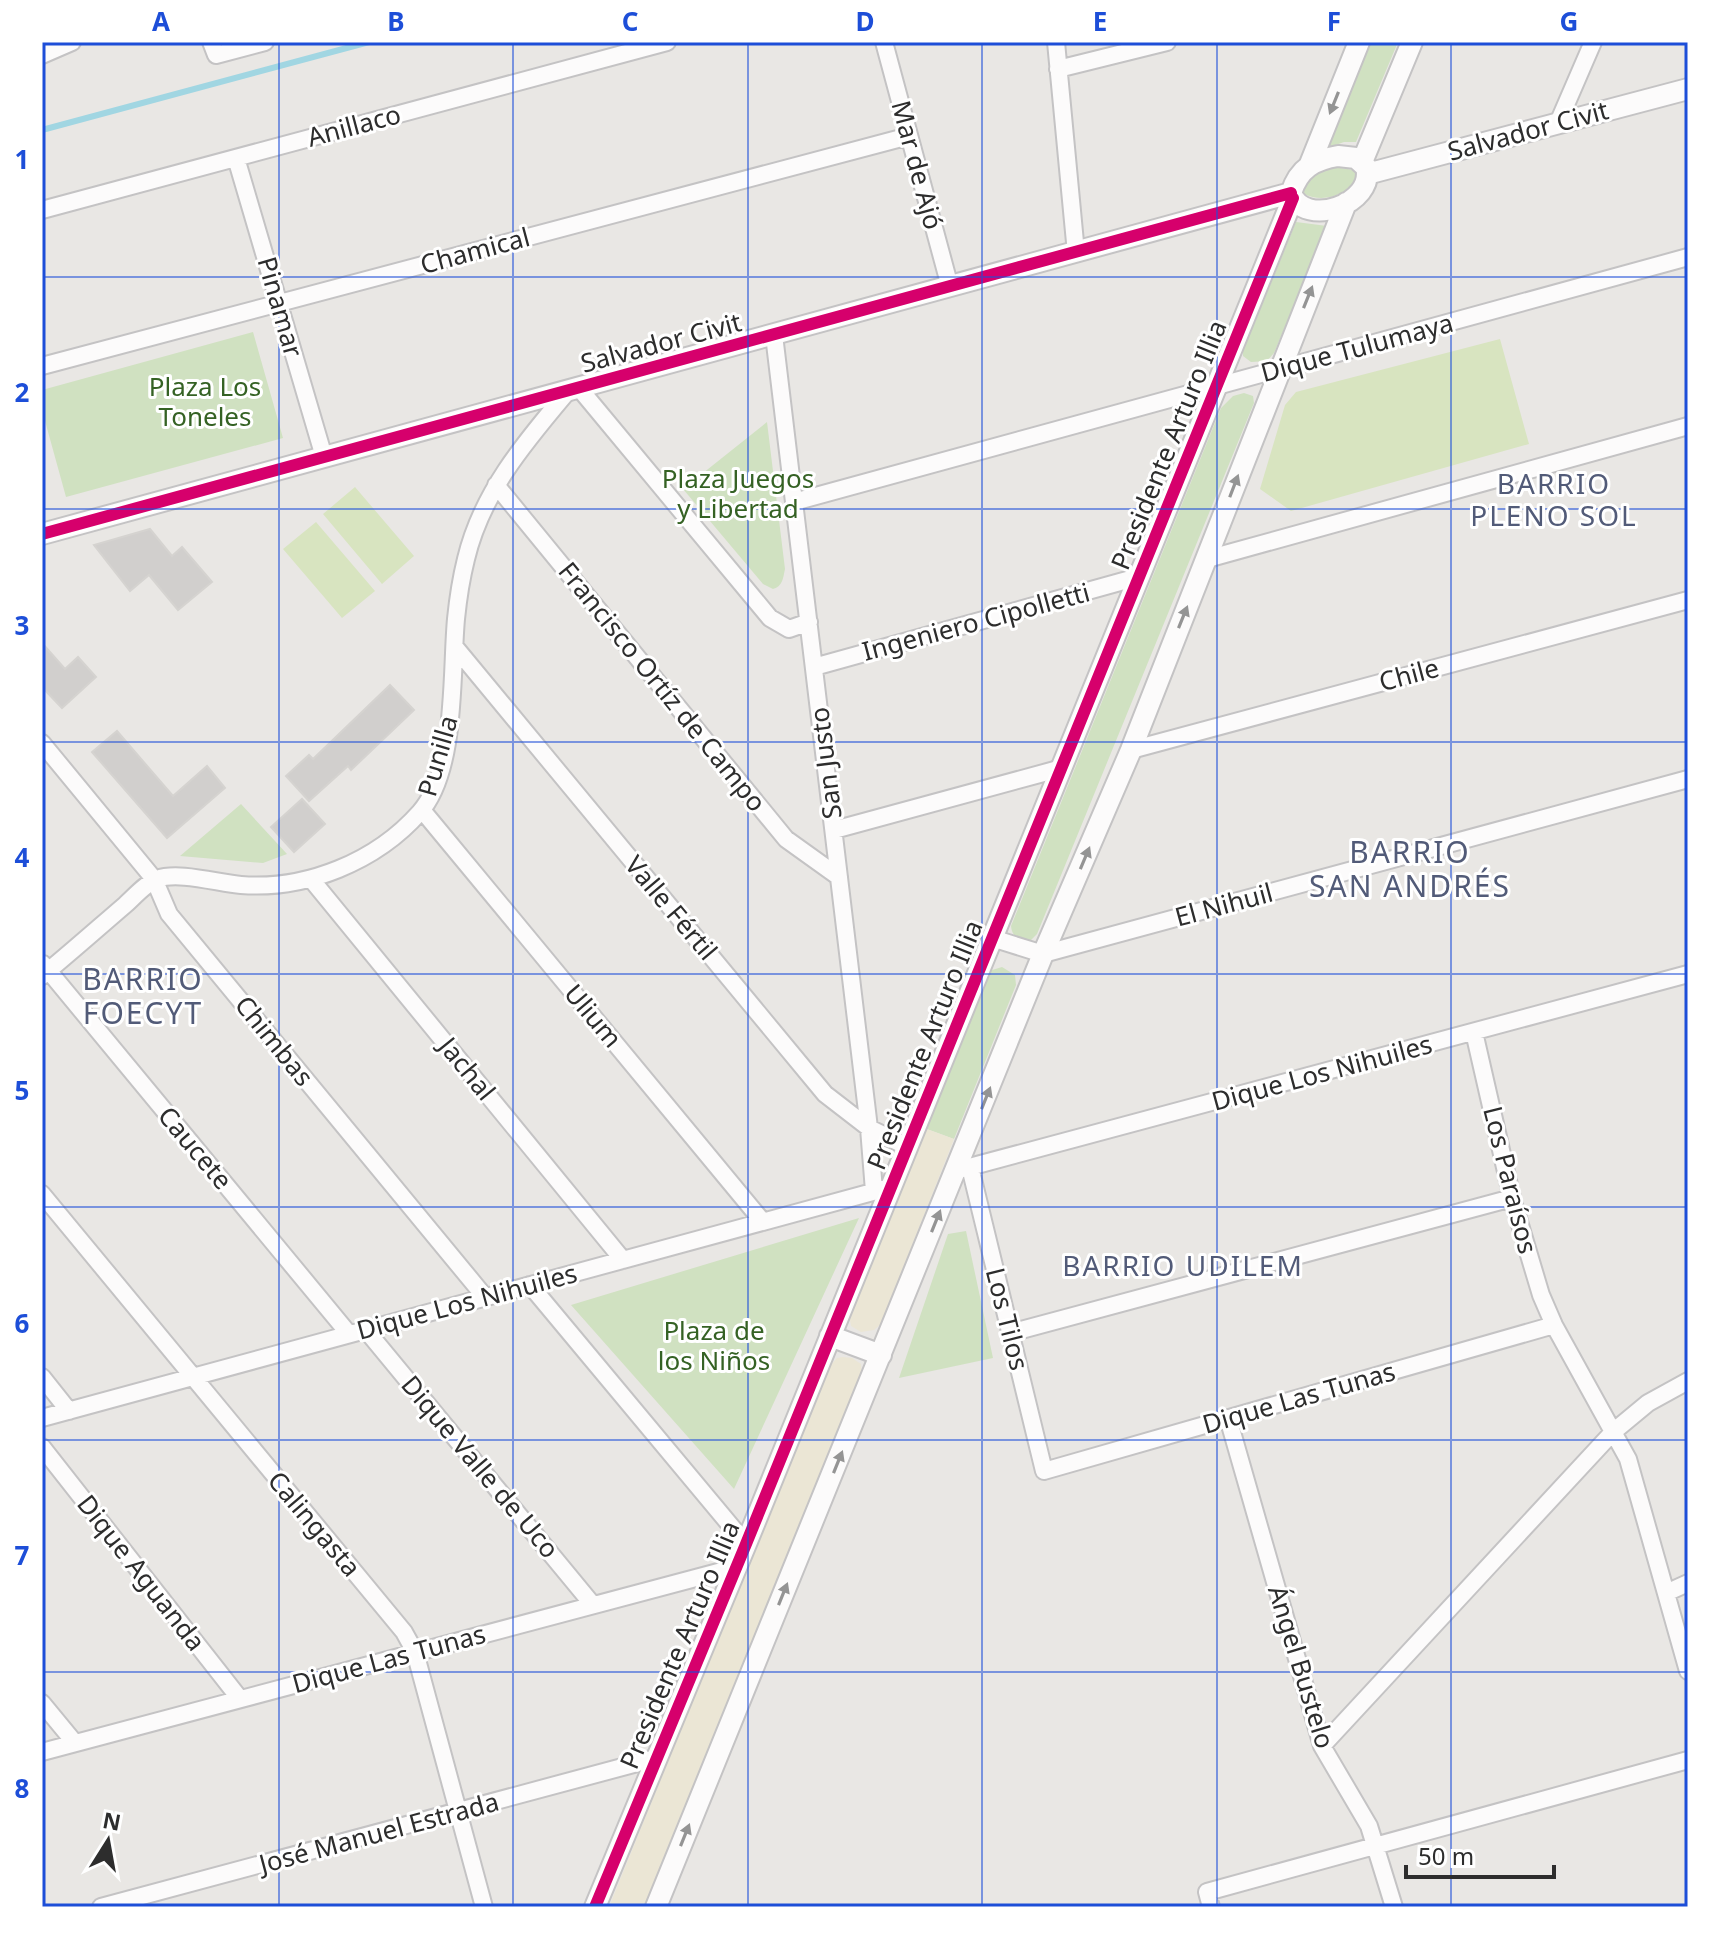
<svg xmlns="http://www.w3.org/2000/svg" width="1730" height="1949" viewBox="0 0 1730 1949" font-family="'Noto Sans',sans-serif">
<rect width="100%" height="100%" fill="#e9e7e4"/>
<path fill="#d0e1c1" d="M1370,42H1398L1356,142H1344L1327,148Z
M1334,167L1354,170L1357,179C1345,196 1323,203 1304,194L1302,191C1308,176 1318,171 1334,167Z
M1296,222L1327,226L1274,353L1267,361L1251,362L1243,356V351Z
M253,332L283,438L66,497L42,410V390Z
M1244,393L1253,396L1254,403L1037,934L1030,941C1019,940 1012,937 1011,926L1221,408L1233,396Z
M767,422L785,569C783,578 783,586 773,589L763,584L683,489Z
M241,804L287,854L263,863L180,856Z
M1002,967L1015,975L1016,985L954,1139L924,1128L989,971Z
M859,1218L734,1489L571,1305Z
M966,1231L993,1358L899,1378L948,1234Z"/>
<path fill="#ebe6d5" d="M924,1128L954,1139L881,1324L874,1330L861,1332L851,1326L849,1314Z
M843,1357L852,1358L861,1364L862,1379L646,1907H609L828,1368L837,1358Z"/>
<path fill="#d8e4c0" d="M1500,339L1529,444L1291,511L1260,489L1285,405L1296,392Z
M355,487L414,556L382,584L323,514Z
M316,522L375,591L342,618L283,549Z"/>
<g fill="none" stroke-linecap="round" stroke-linejoin="round">
<path stroke="#a1d6e2" stroke-width="6" d="M42,130L369,42"/>
</g>
<path fill="#d1cfcd" stroke="#d5d3d0" stroke-width="2" d="M150,529L172,556L182,547L212,582L178,610L149,575L130,591L94,545Z
M42,643L65,669L78,657L96,677L62,708L42,687Z
M390,685L414,710L351,770L348,766L309,801L286,776L309,755L313,759Z
M117,731L173,796L207,766L225,788L167,838L92,752Z
M302,799L325,824L294,852L271,827Z"/>
<g fill="none" stroke-linecap="round" stroke-linejoin="round">
<defs>
<path id="minor" d="M211,42L216,55L265,42
M884,42L950,287
M1056,42L1076,253
M42,55L72,42
M1058,69L1167,42
M1558,123L1593,42
M236,158L324,457
M42,210L667,42
M774,335L869,1128L874,1191
M42,366L909,136
M579,388L770,618L789,629L809,622
M496,485L786,839L839,877
M794,502L1688,257
M1207,559L1688,426
M455,647L825,1094L869,1128L908,1147
M814,667L1138,577
M42,743L154,879L169,914L485,1297
M1131,750L1688,600
M422,810L763,1222
M834,830L1062,768
M311,879L623,1260
M992,938L1043,954L1688,779
M43,964L349,1334
M42,976C70,953 97,929 125,905C134,897 146,883 157,879C178,871 218,883 241,885C306,890 376,862 420,812C457,770 451,673 456,619C458,599 461,579 466,559C482,492 525,442 568,391
M1474,1032L1512,1198L1541,1295L1554,1325L1628,1459L1688,1671
M970,1167L1044,1471L1554,1325
M962,1169L1688,974
M42,1194L404,1632L415,1652L484,1907
M530,1285L746,1544
M366,1330L593,1605
M1010,1333L1512,1198
M42,1377L69,1411
M42,1418L891,1187
M1228,1418L1322,1746L1369,1826L1394,1907
M42,1447L240,1699
M1666,1593L1688,1583
M42,1703L75,1743
M1322,1746L1613,1432L1648,1403L1688,1381
M42,1752L737,1567
M101,1907L656,1758
M1211,1907L1207,1892L1688,1760"/>
<path id="tertiary" d="M1338,156L1356,158L1366,167C1376,204 1304,229 1291,193C1299,168 1314,160 1338,156Z
M1362,162L1412,42
M1310,164L1359,42
M1367,174L1688,89
M42,534L1291,193
M830,1336L881,1355
M595,1907L746,1544L1293,198
M656,1907L1043,954L1131,750L1346,203"/>
</defs>
<use href="#minor" stroke="#c4c3c4" stroke-width="20"/>
<use href="#tertiary" stroke="#c4c3c4" stroke-width="24"/>
<use href="#minor" stroke="#fcfbfb" stroke-width="16"/>
<use href="#tertiary" stroke="#fcfbfb" stroke-width="20"/>
<defs>
<path id="cycleway" d="M42,534L1291,193
M595,1907L746,1544L1293,198"/>
</defs>
<use href="#cycleway" stroke="#fff" stroke-width="17"/>
<use href="#cycleway" stroke="#d6006c" stroke-width="12"/>
</g>
<defs><path id="oneway-solid" d="M-6-.8H1V-3.2L6.5 0L1 3.2V.8H-6Z" transform="scale(2)"/></defs>
<g fill="#949494">
<use href="#oneway-solid" transform="translate(1334 103) rotate(112)"/>
<use href="#oneway-solid" transform="translate(1308 297) rotate(-68)"/>
<use href="#oneway-solid" transform="translate(1234 486) rotate(-69)"/>
<use href="#oneway-solid" transform="translate(1183 617) rotate(-68)"/>
<use href="#oneway-solid" transform="translate(1085 858) rotate(-67)"/>
<use href="#oneway-solid" transform="translate(986 1098) rotate(-68)"/>
<use href="#oneway-solid" transform="translate(936 1221) rotate(-68)"/>
<use href="#oneway-solid" transform="translate(838 1462) rotate(-68)"/>
<use href="#oneway-solid" transform="translate(783 1594) rotate(-68)"/>
<use href="#oneway-solid" transform="translate(685 1835) rotate(-68)"/>
</g>
<path fill="none" stroke="#1d4ed8" stroke-width="2" stroke-opacity="0.55" d="M279,42V1907M513,42V1907M748,42V1907M982,42V1907M1217,42V1907M1451,42V1907M42,277H1688M42,509H1688M42,742H1688M42,974H1688M42,1207H1688M42,1440H1688M42,1672H1688"/>
<g text-anchor="middle" stroke-width="6" stroke-linejoin="round" paint-order="stroke">
<g font-size="26" fill="#2d2d2d" stroke="#fff">
<text transform="translate(354 126) rotate(-15)" y="9">Anillaco</text>
<text transform="translate(1528 131) rotate(-15)" y="9">Salvador Civit</text>
<text transform="translate(917 165) rotate(75)" y="9">Mar de Ajó</text>
<text transform="translate(475 251) rotate(-15)" y="9">Chamical</text>
<text transform="translate(280 307) rotate(74)" y="9">Pinamar</text>
<text transform="translate(661 343) rotate(-15)" y="9">Salvador Civit</text>
<text transform="translate(1357 348) rotate(-15)" y="9">Dique Tulumaya</text>
<text transform="translate(1169 445) rotate(-68)" y="9">Presidente Arturo Illia</text>
<text transform="translate(976 622) rotate(-15)" y="9">Ingeniero Cipolletti</text>
<text transform="translate(1409 675) rotate(-15)" y="9">Chile</text>
<text transform="translate(662 687) rotate(51)" y="9">Francisco Ortíz de Campo</text>
<text transform="translate(438 756) rotate(-74)" y="9">Punilla</text>
<text transform="translate(826 763) rotate(-97)" y="9">San Justo</text>
<text transform="translate(1224 905) rotate(-15)" y="9">El Nihuil</text>
<text transform="translate(671 908) rotate(50)" y="9">Valle Fértil</text>
<text transform="translate(593 1016) rotate(50)" y="9">Ulium</text>
<text transform="translate(274 1041) rotate(51)" y="9">Chimbas</text>
<text transform="translate(925 1045) rotate(-68)" y="9">Presidente Arturo Illia</text>
<text transform="translate(467 1069) rotate(51)" y="9">Jachal</text>
<text transform="translate(1322 1073) rotate(-15)" y="9">Dique Los Nihuiles</text>
<text transform="translate(195 1148) rotate(50)" y="9">Caucete</text>
<text transform="translate(1510 1180) rotate(76)" y="9">Los Paraísos</text>
<text transform="translate(467 1302) rotate(-15)" y="9">Dique Los Nihuiles</text>
<text transform="translate(1007 1319) rotate(76)" y="9">Los Tilos</text>
<text transform="translate(1299 1398) rotate(-16)" y="9">Dique Las Tunas</text>
<text transform="translate(480 1467) rotate(50)" y="9">Dique Valle de Uco</text>
<text transform="translate(314 1524) rotate(50)" y="9">Calingasta</text>
<text transform="translate(141 1573) rotate(52)" y="9">Dique Aguanda</text>
<text transform="translate(680 1645) rotate(-67)" y="9">Presidente Arturo Illia</text>
<text transform="translate(389 1659) rotate(-15)" y="9">Dique Las Tunas</text>
<text transform="translate(1301 1667) rotate(73)" y="9">Ángel Bustelo</text>
<text transform="translate(379 1833) rotate(-15)" y="9">José Manuel Estrada</text>
</g>
<g font-size="26" fill="#356224" stroke="#fff">
<text x="205" y="396">Plaza Los<tspan x="205" dy="30">Toneles</tspan></text>
<text x="738" y="488">Plaza Juegos<tspan x="738" dy="30">y Libertad</tspan></text>
<text x="714" y="1340">Plaza de<tspan x="714" dy="30">los Niños</tspan></text>
</g>
<g font-size="28" letter-spacing="2" fill="#525b78" stroke="#fff">
<text x="1554" y="494">BARRIO<tspan x="1554" dy="32">PLENO SOL</tspan></text>
<text x="1183" y="1276">BARRIO UDILEM</text>
</g>
<g font-size="30" letter-spacing="2" fill="#525b78" stroke="#fff">
<text x="1410" y="863">BARRIO<tspan x="1410" dy="34">SAN ANDRÉS</tspan></text>
<text x="143" y="990">BARRIO<tspan x="143" dy="34">FOECYT</tspan></text>
</g>
</g>
<rect width="1730" height="1949" fill="none" stroke="#ffffff" stroke-width="88"/>
<g transform="translate(108 1841) rotate(11)" stroke="#ffffff" stroke-width="6" paint-order="stroke">
<path d="M0-6L14 30L0 20L-14 30Z" fill="#2d2d2d"/>
<text y="-12" font-size="22" font-weight="bold" text-anchor="middle" fill="#2d2d2d">N</text>
</g>
<path d="M1406 1865v12h148v-12" fill="none" stroke="#2d2d2d" stroke-width="4"/>
<text x="1418" y="1865" font-size="24" fill="#2d2d2d" stroke="#ffffff" stroke-width="6" paint-order="stroke">50 m</text>
<rect x="44" y="44" width="1642" height="1861" fill="none" stroke="#1d4ed8" stroke-width="3"/>
<g font-size="26" text-anchor="middle" font-weight="bold" fill="#1d4ed8">
<text x="161" y="31">A</text>
<text x="396" y="31">B</text>
<text x="630" y="31">C</text>
<text x="865" y="31">D</text>
<text x="1100" y="31">E</text>
<text x="1334" y="31">F</text>
<text x="1569" y="31">G</text>
<text x="22" y="169">1</text>
<text x="22" y="402">2</text>
<text x="22" y="635">3</text>
<text x="22" y="867">4</text>
<text x="22" y="1100">5</text>
<text x="22" y="1333">6</text>
<text x="22" y="1565">7</text>
<text x="22" y="1798">8</text>
</g>
</svg>
